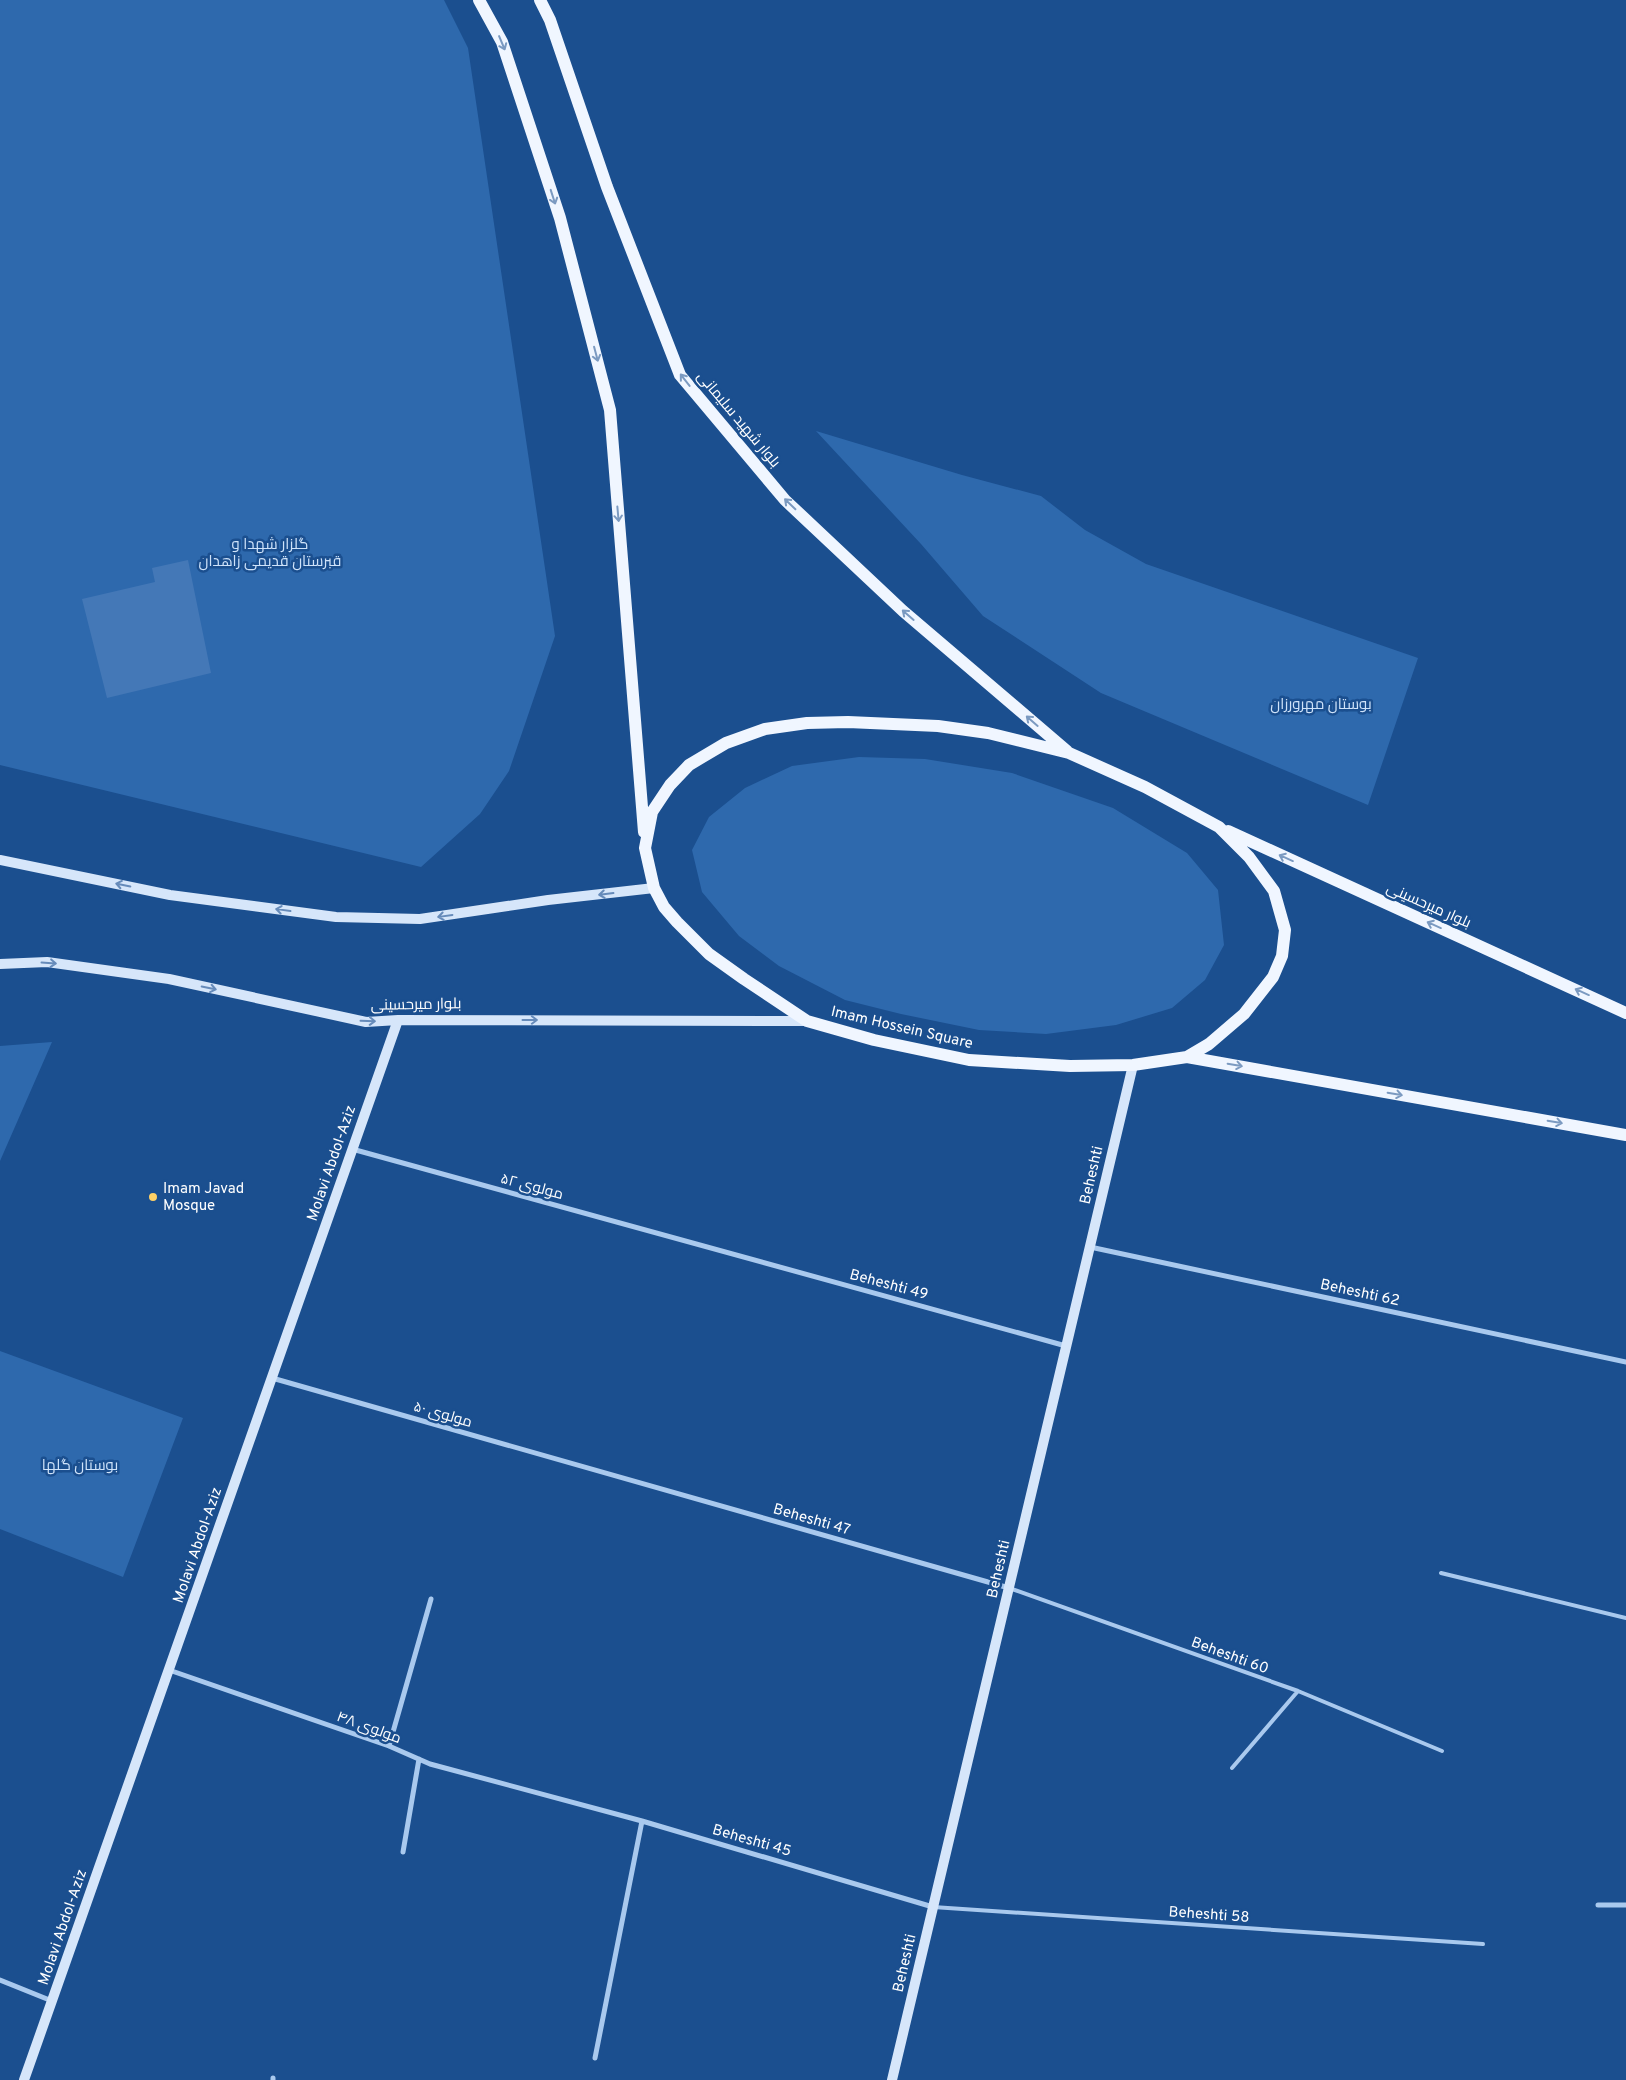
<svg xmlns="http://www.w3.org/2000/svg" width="1626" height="2080" viewBox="0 0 1626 2080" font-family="Overpass,Cairo,sans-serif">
<rect width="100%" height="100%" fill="#1b4f8f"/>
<path fill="#2e69ad" d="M0,0H444L468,48L555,636L509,771L480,814L421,867L0,765Z
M816,431L962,475L1041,496L1085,530L1146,564L1418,658L1368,805L1101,693L983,616L921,544Z
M859,757L925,759L1012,773L1113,808L1187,853L1218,890L1224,945L1205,980L1172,1008L1116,1025L1046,1034L979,1030L901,1014L845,1000L779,966L739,936L702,892L692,850L709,817L745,788L792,766Z
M52,1042L0,1161V1162V1046Z
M0,1351L183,1418L123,1577L0,1529Z"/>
<path fill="#4478b7" d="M188,560L211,673L107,698L82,599L155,582L152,568Z"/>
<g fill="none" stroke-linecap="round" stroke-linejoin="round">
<path stroke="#a9c9ee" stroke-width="4" d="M1441,1573L1626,1618
M1009,1588L1298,1691L1442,1751
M1232,1768L1298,1691
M933,1907L1483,1944"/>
<path stroke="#a9c9ee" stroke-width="5" d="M352,1149L1066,1346
M1090,1247L1626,1362
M272,1378L1009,1588
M169,1670L389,1746L430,1764L642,1821L933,1907
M389,1746L431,1599
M403,1852L419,1759
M1598,1905H1626
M0,1980L52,2001
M595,2058L642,1821
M273,2080V2078"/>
<path stroke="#d6e6fa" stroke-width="10" d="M0,860L170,895L336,917L420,919L548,900L654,888
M0,964L47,962L169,979L366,1022L398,1020L807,1021
M24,2080L398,1020
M892,2080L1133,1065"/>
<path stroke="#f0f6ff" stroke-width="12" d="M479,0L502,42L560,218L610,410L644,832
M540,0L550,20L607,187L680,375L785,500L903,611L1067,751
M848,722L938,726L988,733L1069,753L1145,787L1219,827L1249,857L1274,891L1285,930L1282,956L1273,977L1244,1014L1209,1044L1187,1057L1133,1065L1070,1066L969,1060L874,1040L807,1021L744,979L709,954L677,922L664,907L654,888L645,848L652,812L670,785L689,765L726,743L765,729L807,723Z
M1228,831L1626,1013
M1187,1057L1626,1135"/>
</g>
<defs><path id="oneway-shaft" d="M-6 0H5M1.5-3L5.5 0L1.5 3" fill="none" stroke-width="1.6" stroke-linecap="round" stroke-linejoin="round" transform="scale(1.25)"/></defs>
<g stroke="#7b9ac1">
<use href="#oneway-shaft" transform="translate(502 43) rotate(67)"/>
<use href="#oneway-shaft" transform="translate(553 197) rotate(72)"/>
<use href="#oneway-shaft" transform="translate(596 354) rotate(75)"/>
<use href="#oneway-shaft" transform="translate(685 380) rotate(-128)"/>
<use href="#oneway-shaft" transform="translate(790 504) rotate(-136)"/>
<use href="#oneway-shaft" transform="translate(618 514) rotate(85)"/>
<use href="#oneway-shaft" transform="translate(908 615) rotate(-139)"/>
<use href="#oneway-shaft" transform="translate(1032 721) rotate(-139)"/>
<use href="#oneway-shaft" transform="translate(1286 858) rotate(-156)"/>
<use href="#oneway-shaft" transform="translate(1434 925) rotate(-156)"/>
<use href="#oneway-shaft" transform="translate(1582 992) rotate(-156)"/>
<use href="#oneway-shaft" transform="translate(1235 1065) rotate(10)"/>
<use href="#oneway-shaft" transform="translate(1395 1094) rotate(10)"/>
<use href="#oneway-shaft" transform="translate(1555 1122) rotate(10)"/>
</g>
<g stroke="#668bba">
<use href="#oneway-shaft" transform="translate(123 885) rotate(-168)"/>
<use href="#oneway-shaft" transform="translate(606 894) rotate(173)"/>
<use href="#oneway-shaft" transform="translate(283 910) rotate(-172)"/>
<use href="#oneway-shaft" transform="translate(445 916) rotate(172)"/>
<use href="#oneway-shaft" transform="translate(49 963) rotate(4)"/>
<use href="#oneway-shaft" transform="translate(209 988) rotate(12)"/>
<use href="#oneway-shaft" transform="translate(530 1020)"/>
<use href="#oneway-shaft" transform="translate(368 1021) rotate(2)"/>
</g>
<circle fill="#ffd166" stroke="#1b4f8f" stroke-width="2" cx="153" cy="1197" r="5"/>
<g text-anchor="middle" stroke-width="5" stroke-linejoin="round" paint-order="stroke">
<g font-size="15" fill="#fff" stroke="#1b4f8f">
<text transform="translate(739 419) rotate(50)" y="5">بلوار شهید سلیمانی</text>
<text transform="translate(1429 905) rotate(24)" y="5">بلوار میرحسینی</text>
<text transform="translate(416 1004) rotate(-1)" y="5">بلوار میرحسینی</text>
<text transform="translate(902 1027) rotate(13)" y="5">Imam Hossein Square</text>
<text transform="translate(331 1163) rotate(-71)" y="5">Molavi Abdol-Aziz</text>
<text transform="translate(1091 1175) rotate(-77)" y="5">Beheshti</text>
<text transform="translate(532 1186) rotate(15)" y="5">مولوی ۵۲</text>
<text transform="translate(889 1284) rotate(15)" y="5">Beheshti 49</text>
<text transform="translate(1360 1292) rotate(12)" y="5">Beheshti 62</text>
<text transform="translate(443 1414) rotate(16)" y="5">مولوی ۵۰</text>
<text transform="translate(812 1519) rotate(16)" y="5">Beheshti 47</text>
<text transform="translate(197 1545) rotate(-71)" y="5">Molavi Abdol-Aziz</text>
<text transform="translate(998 1569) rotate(-77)" y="5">Beheshti</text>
<text transform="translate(1230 1655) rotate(20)" y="5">Beheshti 60</text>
<text transform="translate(369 1727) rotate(20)" y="5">مولوی ۴۸</text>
<text transform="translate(752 1840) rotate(16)" y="5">Beheshti 45</text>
<text transform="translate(1209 1914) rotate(4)" y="5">Beheshti 58</text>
<text transform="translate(62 1927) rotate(-71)" y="5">Molavi Abdol-Aziz</text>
<text transform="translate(904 1963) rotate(-77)" y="5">Beheshti</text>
</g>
<g font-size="15" fill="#cfe3fa" stroke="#1b4f8f">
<text x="270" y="549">گلزار شهدا و<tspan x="270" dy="17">قبرستان قدیمی زاهدان</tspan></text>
<text x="1321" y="709">بوستان مهرورزان</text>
<text x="80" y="1470">بوستان گلها</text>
</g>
<g font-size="15" fill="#fff" stroke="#1b4f8f" text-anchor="start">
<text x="163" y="1193">Imam Javad<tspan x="163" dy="17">Mosque</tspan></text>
</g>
</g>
</svg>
